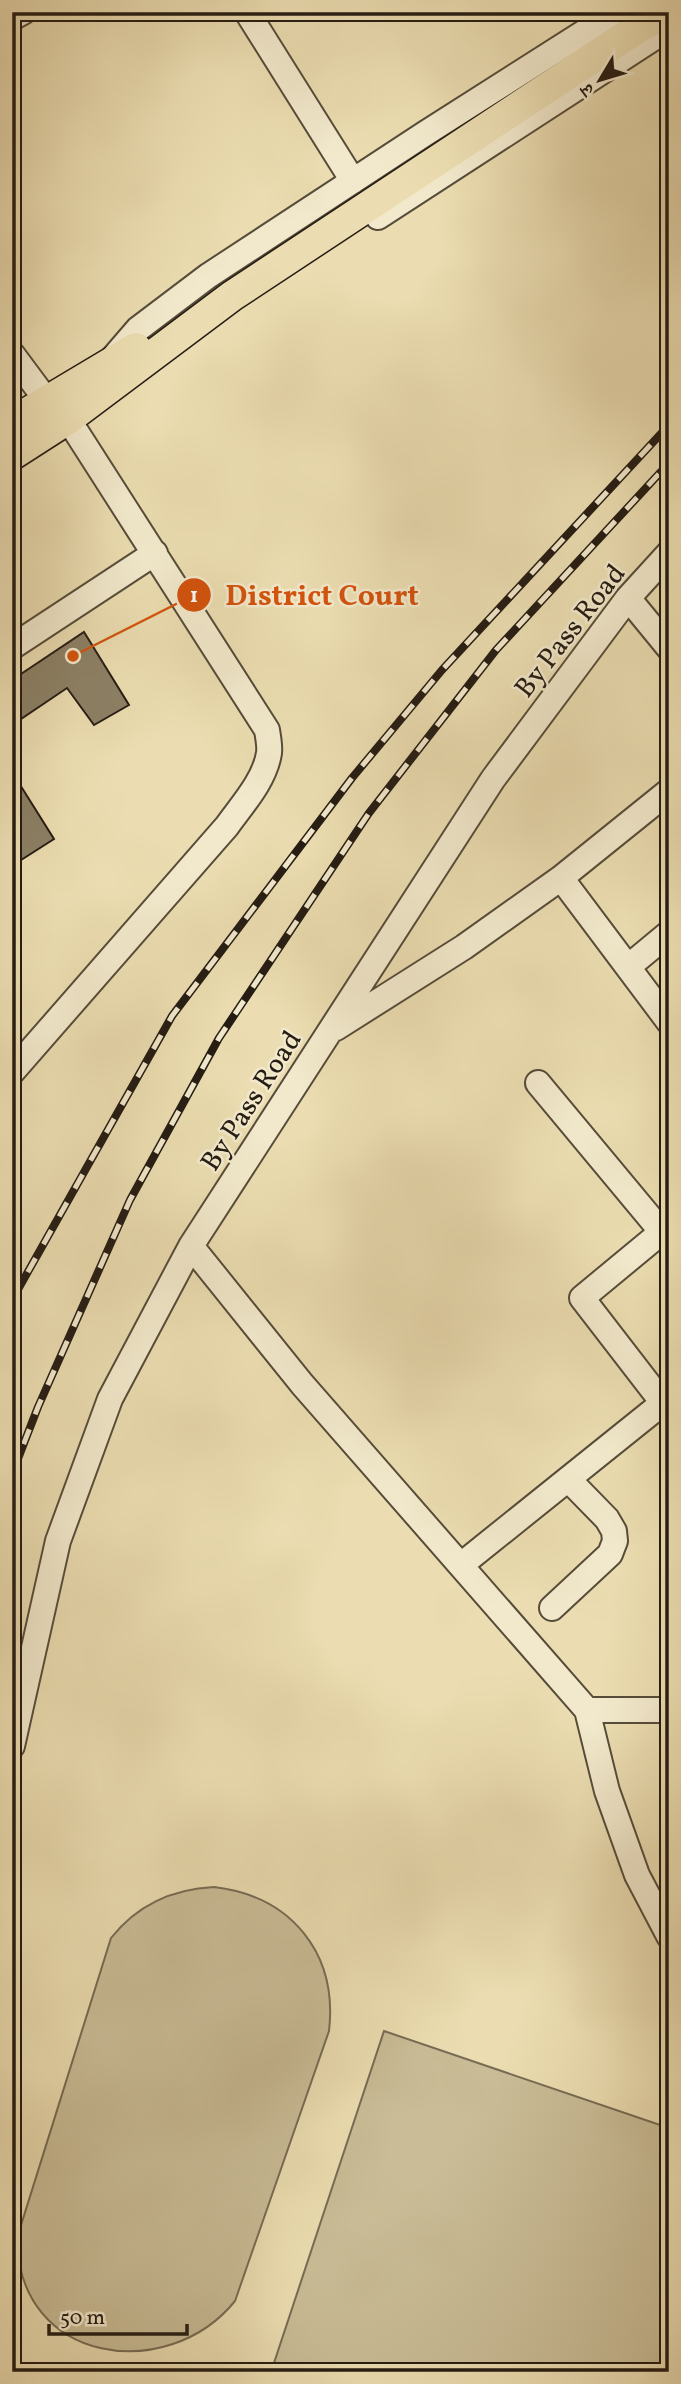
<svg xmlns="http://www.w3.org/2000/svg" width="681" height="2384" viewBox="0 0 681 2384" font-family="Vollkorn,'Noto Serif Devanagari',serif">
<rect width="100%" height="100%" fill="#ebddb1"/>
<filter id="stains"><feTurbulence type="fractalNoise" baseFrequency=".00286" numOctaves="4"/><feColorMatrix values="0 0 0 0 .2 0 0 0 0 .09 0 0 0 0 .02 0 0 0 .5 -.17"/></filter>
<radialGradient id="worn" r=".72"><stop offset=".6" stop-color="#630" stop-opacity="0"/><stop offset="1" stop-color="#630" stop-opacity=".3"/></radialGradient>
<path fill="#c9bc96" stroke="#776c54" stroke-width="2" d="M214,1887C291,1896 338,1953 329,2031L235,2301C168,2384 18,2365 17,2238L111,1938C138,1904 172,1889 214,1887Z
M384,2031L669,2128V2356L663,2372H271Z"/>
<path fill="#8c8065" stroke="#251c13" stroke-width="2" d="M84,632L129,705L94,725L67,688L12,725V680Z
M12,772L54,839L18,862L12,853Z"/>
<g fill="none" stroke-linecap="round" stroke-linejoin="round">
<defs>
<path id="minor" d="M247,12L353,181
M12,18L23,12
M378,217L669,28
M12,354L47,401
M113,358L138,329L208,276L426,133L616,12
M628,598L669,648
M12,647L155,553
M561,878L669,1022
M628,967L669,933
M336,1028L464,947L561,878L669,791
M12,1072L227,826C242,805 265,780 269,753C270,746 268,737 267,730L68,419
M538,1083L662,1232
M191,1246L302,1384L587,1710H669
M663,1403L582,1298L669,1226
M461,1565L669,1398
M552,1608L610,1554L615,1541L614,1531L607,1519L568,1479
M587,1710L607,1791L637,1875L669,1936
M12,1746L58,1541L110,1399L191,1246L493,779L628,598L669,553"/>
<path id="major" d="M12,422L136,348
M12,455L68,419L232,296L641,26L669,12"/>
</defs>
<use href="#minor" stroke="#564c3a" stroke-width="28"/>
<use href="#major" stroke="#251c13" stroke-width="33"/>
<use href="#minor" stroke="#f2e9cc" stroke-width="24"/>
<use href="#major" stroke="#ebddb1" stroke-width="30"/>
<defs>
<path id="rail" d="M12,1300L172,1016L352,778L442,670L669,425
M12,1474L38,1407L130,1200L219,1038L369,813L496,650L669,463"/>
</defs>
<use href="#rail" stroke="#251c13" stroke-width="8"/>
<use href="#rail" stroke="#f2e9cc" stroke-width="5" stroke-dasharray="16" stroke-linecap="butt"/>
</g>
<g text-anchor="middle" stroke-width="5" stroke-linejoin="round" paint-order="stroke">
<g font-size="28" fill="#251c13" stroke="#f2e9cc">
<text transform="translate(569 630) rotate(-52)" y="10">By Pass Road</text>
<text transform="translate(250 1100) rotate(-57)" y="10">By Pass Road</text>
</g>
</g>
<path fill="none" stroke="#d4530d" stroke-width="2.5" d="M73 656L194 595"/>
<g fill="#d4530d" stroke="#f2e9cc" stroke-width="2.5">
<circle cx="73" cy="656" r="7"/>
<circle cx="194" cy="595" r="18"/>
</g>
<g font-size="21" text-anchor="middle" font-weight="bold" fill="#fff">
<text x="194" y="602">1</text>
</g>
<g font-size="30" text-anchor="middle" font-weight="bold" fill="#d4530d" stroke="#f2e9cc" stroke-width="5" stroke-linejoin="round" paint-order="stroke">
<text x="322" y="605">District Court</text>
</g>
<rect width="681" height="2384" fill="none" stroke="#ebddb1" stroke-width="42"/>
<rect x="14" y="14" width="653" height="2356" fill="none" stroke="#251c13" stroke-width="3.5"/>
<rect x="21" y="21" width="639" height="2342" fill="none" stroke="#251c13" stroke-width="2"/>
<g transform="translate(600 80) rotate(232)" stroke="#f2e9cc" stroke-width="5" paint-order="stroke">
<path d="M0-5L12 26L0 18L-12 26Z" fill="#251c13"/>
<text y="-10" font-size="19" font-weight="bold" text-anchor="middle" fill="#251c13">उ</text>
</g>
<path d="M49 2324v10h138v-10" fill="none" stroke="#251c13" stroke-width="3.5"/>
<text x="60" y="2324" font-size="21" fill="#251c13" stroke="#f2e9cc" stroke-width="5" paint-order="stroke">50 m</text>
<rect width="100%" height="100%" filter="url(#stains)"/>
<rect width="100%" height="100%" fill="url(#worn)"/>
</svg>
